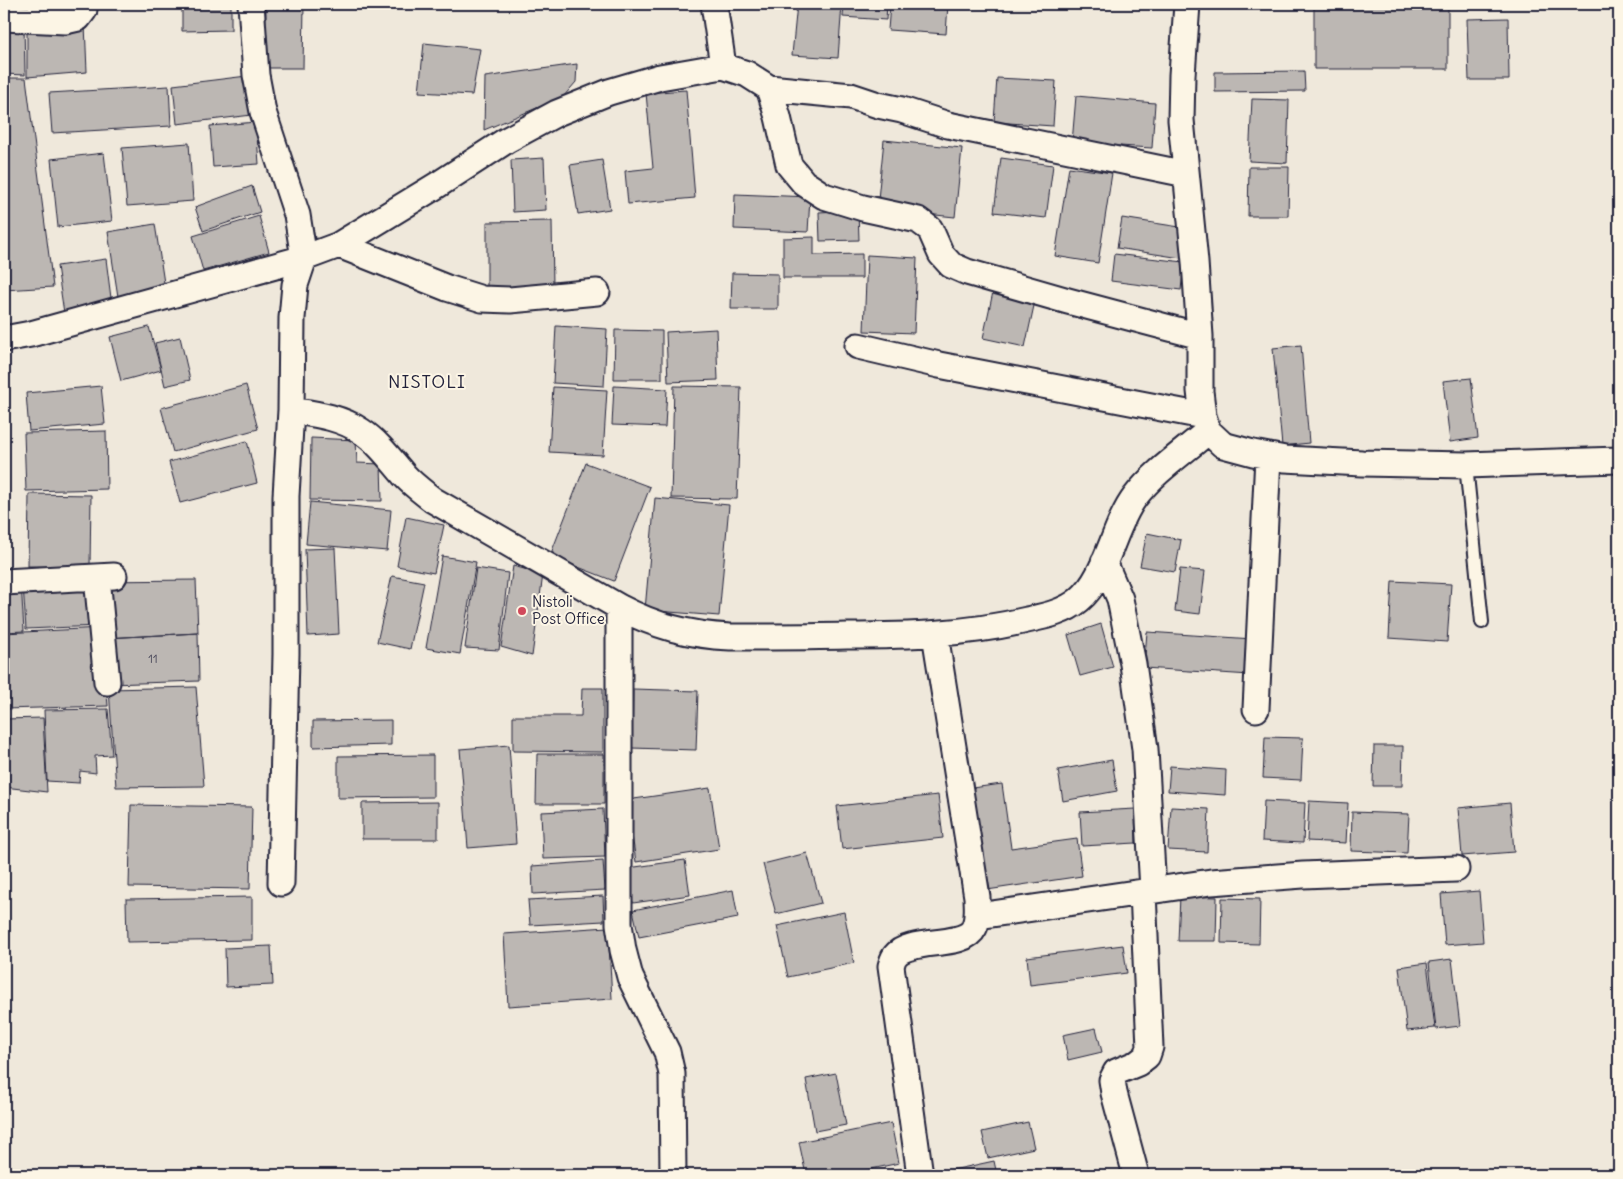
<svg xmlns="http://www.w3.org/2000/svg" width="1623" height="1179" viewBox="0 0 1623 1179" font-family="Delius,sans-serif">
<rect width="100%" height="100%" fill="#efe8db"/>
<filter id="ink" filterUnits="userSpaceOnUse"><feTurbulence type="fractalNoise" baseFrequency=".02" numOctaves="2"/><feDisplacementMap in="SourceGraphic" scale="10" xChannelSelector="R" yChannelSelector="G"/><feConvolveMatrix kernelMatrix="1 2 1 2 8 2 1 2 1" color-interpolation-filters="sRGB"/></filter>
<g filter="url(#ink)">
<path fill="#bcb7b3" stroke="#22223b" d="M182,4H231V30L182,31Z
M266,4H304L303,68H265Z
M797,4H842L838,58L792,55Z
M844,4H887L886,20L843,17Z
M890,4H948L946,34L888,30Z
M1314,4H1448V69H1314Z
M1508,18L1509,80H1469L1467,19Z
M4,23L24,24L25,75L4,74Z
M27,24H85L87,72L27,77Z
M424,43L480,49L472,95L419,92Z
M577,64L576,82L563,97L484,130L485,77Z
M1304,71L1305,91L1215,92V72Z
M247,76L252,115L177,124L173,85Z
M4,78H26L53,287L4,290Z
M997,78L1056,81L1053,126L994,122Z
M169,86L171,126L52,133L49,93Z
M686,90L695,198L628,204L625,171L653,168L646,93Z
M1076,96L1155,103L1152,148L1072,143Z
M1252,99L1289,100L1287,163L1249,161Z
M256,122L259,164L213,167L210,126Z
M884,140L962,148L955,217L877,209Z
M189,143L193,201L127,206L122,148Z
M104,153L112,221L58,227L51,159Z
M544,158L546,210L513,212L511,160Z
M1001,158L1053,165L1046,218L994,212Z
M602,160L610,209L578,214L570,165Z
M1069,167L1112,173L1098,263L1055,256Z
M1249,167H1289L1288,216H1248Z
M252,186L260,212L203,231L195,207Z
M735,194L810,197L808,232L734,229Z
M858,210L859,240L820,241L819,212Z
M259,216L269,252L203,271L193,236Z
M1122,218L1186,228L1181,258L1117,248Z
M552,221L553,288H487V222Z
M155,224L166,296L119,303L108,232Z
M814,237V255L862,254V278H783V238Z
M1114,254L1184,262L1181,290L1111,281Z
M867,255L917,258L914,333L864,331Z
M106,259L112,306L64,313L57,266Z
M732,273L778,274V309H731Z
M993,292L1035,301L1025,347L983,338Z
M556,326L607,329L604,386L553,383Z
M149,327L161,370L121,381L110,337Z
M716,329L718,380L668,382L666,332Z
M615,330L662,331V379H614Z
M180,337L190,380L165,386L155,343Z
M1301,345L1309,443L1282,446L1273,348Z
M1471,378L1478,438L1450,442L1443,381Z
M246,385L258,429L173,452L161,408Z
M101,386L105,424L29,431L26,393Z
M614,386L667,389L665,427L612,425Z
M674,386L741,387L737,499L671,498Z
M553,387L607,390L603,455L549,452Z
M106,431L107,489L26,491L24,433Z
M311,438L356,440L357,463L381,464L382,501L310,500Z
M247,441L257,483L180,503L169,462Z
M586,463L650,487L614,581L550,556Z
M29,494L91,495L90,567L28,566Z
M655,498L729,505L719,616L645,610Z
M310,502L391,510L387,551L306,544Z
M406,517L444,525L434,573L397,566Z
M1147,533L1181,540L1175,572L1140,566Z
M335,548L339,634L308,636L305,549Z
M442,556L476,562L460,654L426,648Z
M513,566L543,574L532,656L501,647Z
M476,568L508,573L499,650L465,648Z
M1180,569L1205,571L1200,614L1175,611Z
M392,576L424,582L410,649L377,642Z
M95,580L98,626L26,629L23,584Z
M196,580L198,633L106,638L101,581Z
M1392,581L1451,584L1447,642L1389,638Z
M21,583L24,631L4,632V584Z
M1101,624L1113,667L1080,676L1068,635Z
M101,628L108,706L4,709V633Z
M1147,632L1253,639L1250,675L1144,668Z
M198,633L199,681L110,684L106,638Z
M196,687L204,786L116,787L109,689Z
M582,688H603V752L513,751V716H581Z
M633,689L698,691L696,750L632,748Z
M108,709L112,755L95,756L96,773L80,771L79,783L47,781L44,710Z
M43,718L47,792L4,787V719Z
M391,720V745L313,747V721Z
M1265,737L1303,738L1301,780L1263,778Z
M509,745L516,844L468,848L460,749Z
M1374,746H1403L1402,786H1373Z
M537,754H604V804H536Z
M433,755V797L338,798V756Z
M1112,760L1117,791L1063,801L1058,770Z
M1170,766L1226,770L1225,795L1168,791Z
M1002,784L1011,848L1077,839L1082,876L987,890L972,788Z
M710,788L719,849L636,862L627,800Z
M938,795L943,838L842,849L837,806Z
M1264,801L1305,803L1303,843L1262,841Z
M1309,801L1348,803L1346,843L1307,841Z
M438,802V839H362V803Z
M1510,803L1514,852L1462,856L1458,808Z
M131,805L252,807L250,889L129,887Z
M1171,807L1209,809L1207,852L1168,850Z
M603,809L605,857L543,859L541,812Z
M1135,809L1136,843L1082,846L1080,812Z
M1352,812L1409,814L1407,853L1351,851Z
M807,853L821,903L776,914L763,864Z
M685,860L690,895L633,903L628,868Z
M603,861L605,890L533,894L532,866Z
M733,890L738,918L639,937L633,910Z
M1479,891L1483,942L1445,945L1441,894Z
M603,896L604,921L530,925L528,900Z
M1180,896L1217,897L1216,941H1178Z
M252,897V940L127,942L126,899Z
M1222,898L1260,899L1259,944L1221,943Z
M844,912L854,963L788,977L777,926Z
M608,927L612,999L508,1006L504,934Z
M1123,945L1127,973L1030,985L1027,957Z
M271,946L273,985L226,987L225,948Z
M1452,959L1460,1026L1436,1029L1429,962Z
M1427,963L1435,1028L1407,1031L1399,967Z
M1096,1028L1102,1052L1068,1060L1063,1035Z
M836,1073L846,1125L815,1131L806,1079Z
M1028,1122L1034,1148L988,1158L982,1132Z
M891,1123L899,1163L844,1175H806L799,1142Z
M994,1161L997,1175H935L934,1174Z
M901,1169L902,1175H866Z"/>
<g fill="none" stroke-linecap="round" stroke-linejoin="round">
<defs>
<path id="lane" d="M1466,465L1482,622"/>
<path id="street" d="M251,4L256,75L263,112L297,215L304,258L295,285L292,318L291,410L286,496V654L281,883
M714,4L723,66
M1187,4L1182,75L1181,120L1195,262L1200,336V391L1203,416L1208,431L1223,445L1253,453L1285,459L1362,463L1466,465L1619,460
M4,18L65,21L78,18L84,10V4
M769,88L851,96L878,105L902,110L948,125L1186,174
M339,245L447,288L482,299L510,300L597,292
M4,339L31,334L304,258L339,245L439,184L507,140L557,113L609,92L660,77L723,66L747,74L769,88L778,117L789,165L804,183L824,196L863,208L918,220L930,229L941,254L951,265L967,272L1068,301L1200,336
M858,346L939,365L1203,416
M291,410C315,414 340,417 361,431C378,442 391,460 404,475C413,485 423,492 433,500L619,607C655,626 689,635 730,637C769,637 808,637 847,636C908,636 968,634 1027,620C1045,616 1065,612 1079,600C1107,577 1113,526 1135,497C1155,471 1184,452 1208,431
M1104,562L1120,599L1133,664L1145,749L1153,890
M97,577L107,682
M4,582L114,576
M619,607V924L623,950L630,977L667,1052L672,1074L673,1175
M1256,709L1268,456
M978,916L1211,882L1303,875L1456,869
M920,1175L891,966C892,963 893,958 895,956C909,937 964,949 974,928C979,918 977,907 977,897L935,634
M1136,1175L1114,1093L1112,1080L1116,1072L1138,1063L1147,1056L1150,1047L1143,892"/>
</defs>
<use href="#lane" stroke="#22223b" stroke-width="16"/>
<use href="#street" stroke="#22223b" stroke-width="29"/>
<use href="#lane" stroke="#fcf5e5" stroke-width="12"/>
<use href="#street" stroke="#fcf5e5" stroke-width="25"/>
</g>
</g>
<circle fill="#d1495b" stroke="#fcf5e5" stroke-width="2" cx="522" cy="611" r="5"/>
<g text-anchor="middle" stroke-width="4" stroke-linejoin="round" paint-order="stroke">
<g font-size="12" fill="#484759">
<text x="153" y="663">11</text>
</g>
<g font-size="15" fill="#22223b" stroke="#fcf5e5" text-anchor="start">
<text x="532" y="607">Nistoli<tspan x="532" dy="17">Post Office</tspan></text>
</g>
<g font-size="18" letter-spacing="1" fill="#22223b" stroke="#fcf5e5">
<text x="427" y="388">NISTOLI</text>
</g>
</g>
<rect width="1623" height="1179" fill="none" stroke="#fcf5e5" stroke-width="20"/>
<rect x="10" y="10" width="1603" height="1159" fill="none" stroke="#22223b" stroke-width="2" filter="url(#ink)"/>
</svg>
